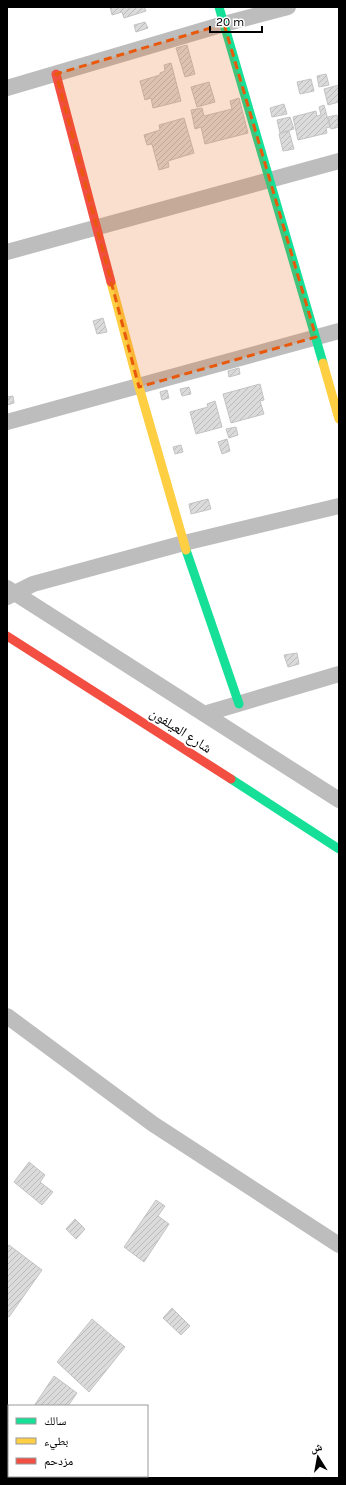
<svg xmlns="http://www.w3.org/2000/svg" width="346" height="1485" viewBox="0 0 346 1485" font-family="Karla,'Noto Naskh Arabic',sans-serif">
<defs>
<pattern id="building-hatch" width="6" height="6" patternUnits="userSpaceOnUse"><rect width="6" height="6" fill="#dbdbdb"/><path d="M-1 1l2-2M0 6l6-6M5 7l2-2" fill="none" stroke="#bababa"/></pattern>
</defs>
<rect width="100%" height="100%" fill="#fff"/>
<path fill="url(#building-hatch)" stroke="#c3c3c3" d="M110,7H144L146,11L124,18L122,12L112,15Z
M145,22L148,28L136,32L134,25Z
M187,45L195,74L185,77L176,48Z
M171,63L181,101L153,108L151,98L145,100L140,81L160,75V73L165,71L164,65Z
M326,74L329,85L319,87L317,76Z
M311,79L314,91L300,94L297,82Z
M209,82L215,102L197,107L191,87Z
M339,85V102L328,105L324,89Z
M239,98L248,133L205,144L201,127L195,129L191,110L202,108L204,116L232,109L230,101Z
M284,104L287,114L272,117L270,108Z
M324,105L330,127L326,128L327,133L298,140L293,117L316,111L317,116L321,115L319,107Z
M337,115L339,127L331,129L328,117Z
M290,117L294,129L280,133L277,120Z
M184,118L194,153L168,161L169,167L159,170L152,144L147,145L144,135L160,130L159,125Z
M289,131L294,149L283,151L279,134Z
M103,318L107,332L97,334L93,321Z
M239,368L240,374L229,377L228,371Z
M260,384L264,400L260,401L264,414L231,423L223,394Z
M189,387L191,394L182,396L180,389Z
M167,390L169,398L162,400L160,392Z
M13,396L14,403L7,405V397Z
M215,401L222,427L196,434L190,412L208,407L207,404Z
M236,427L238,435L229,438L226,429Z
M227,439L230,451L222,454L218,442Z
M181,445L183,452L175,454L173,447Z
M208,499L211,509L191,514L189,504Z
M297,653L299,664L288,667L284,655Z
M29,1162L45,1175L40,1182L53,1192L42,1205L14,1182Z
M156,1200L165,1206L158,1216L169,1224L144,1262L124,1247Z
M75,1219L85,1229L76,1239L66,1229Z
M9,1245L42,1270L9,1317L7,1316V1248Z
M172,1308L190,1326L181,1335L163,1318Z
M92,1319L125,1347L89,1392L57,1362Z
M54,1376L77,1393L68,1406H34Z"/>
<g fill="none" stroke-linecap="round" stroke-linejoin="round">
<path stroke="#bdbdbd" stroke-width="16" d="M7,88L224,24L288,7
M7,252L339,161
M7,422L339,331
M7,588L339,800
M7,597L33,584L184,543L339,506
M204,714L339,674
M7,1016L153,1124L339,1245"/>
<path stroke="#16e098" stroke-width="9" d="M219,7L323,363
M186,550L239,704
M231,779L339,849"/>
<path stroke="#ffcf43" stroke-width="9" d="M111,282L139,387L186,550
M323,363L339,419"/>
<path stroke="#f24e42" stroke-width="9" d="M56,74L111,282
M7,636L231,779"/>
</g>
<path fill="#e8590c" fill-opacity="0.2" stroke="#e8590c" stroke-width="3" stroke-dasharray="8 5" stroke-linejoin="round" d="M224,24L316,337L139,387L56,74Z"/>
<g text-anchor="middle" stroke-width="4" stroke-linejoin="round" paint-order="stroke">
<g font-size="14" fill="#000" stroke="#fff">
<text transform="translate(181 730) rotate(33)" y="5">شارع العيلفون</text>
</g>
</g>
<rect width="346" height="1485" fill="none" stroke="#000000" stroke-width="16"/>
<rect x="8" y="1405" width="140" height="72" fill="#ffffff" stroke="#999999"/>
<rect x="16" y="1418" width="20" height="6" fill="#16e098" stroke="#999999"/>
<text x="44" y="1425" font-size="12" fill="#000000">سالك</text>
<rect x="16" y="1438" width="20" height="6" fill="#ffcf43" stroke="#999999"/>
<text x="44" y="1445" font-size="12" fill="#000000">بطيء</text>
<rect x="16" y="1458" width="20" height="6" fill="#f24e42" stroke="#999999"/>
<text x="44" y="1465" font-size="12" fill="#000000">مزدحم</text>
<g transform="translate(318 1457) rotate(349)" stroke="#ffffff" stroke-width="3" paint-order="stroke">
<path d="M0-3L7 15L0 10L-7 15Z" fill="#000000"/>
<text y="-6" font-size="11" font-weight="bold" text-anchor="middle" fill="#000000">ش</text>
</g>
<path d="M210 26v6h52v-6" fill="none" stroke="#000000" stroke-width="2"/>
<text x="216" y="26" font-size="12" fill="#000000" stroke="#ffffff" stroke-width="3" paint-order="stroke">20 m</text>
</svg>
